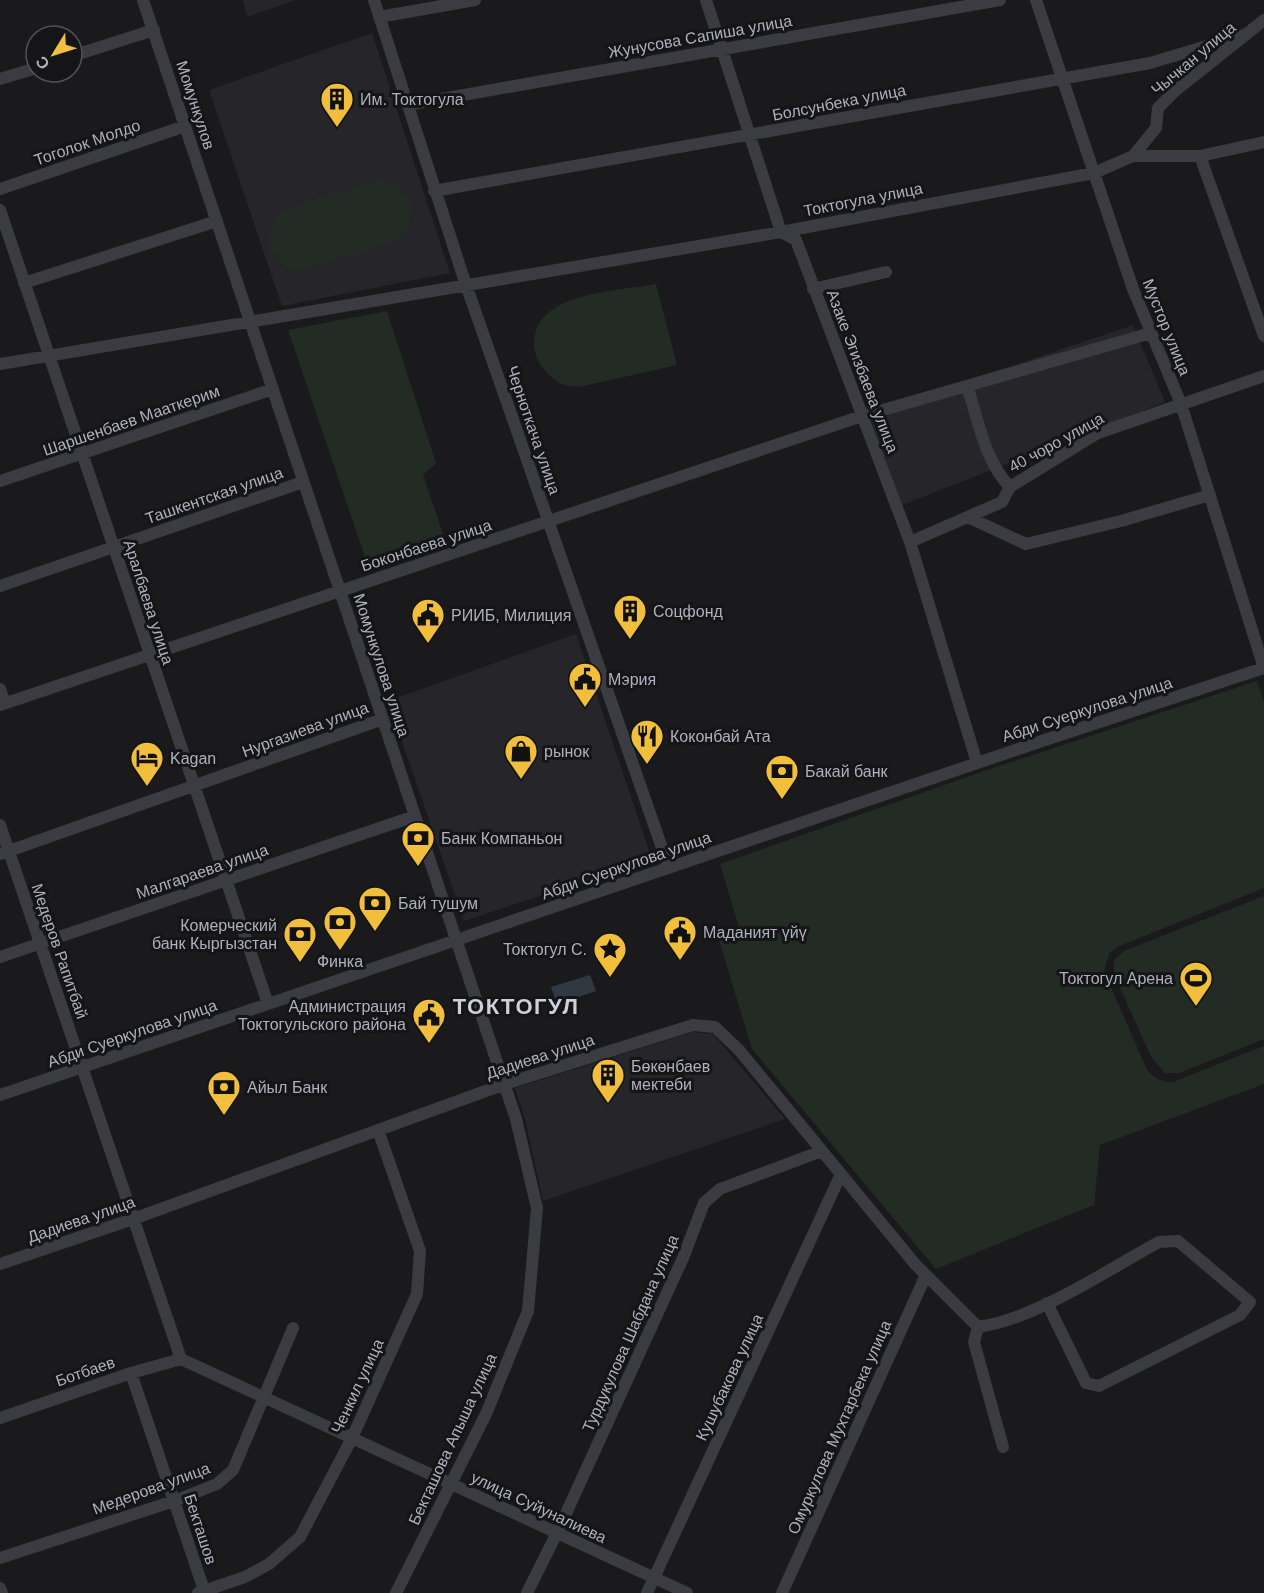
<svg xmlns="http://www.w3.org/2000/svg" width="1264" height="1593" viewBox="0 0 1264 1593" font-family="Arial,sans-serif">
<rect width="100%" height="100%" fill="#1a1a1d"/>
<path fill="#26262a" d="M243,0H296L247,17Z
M372,33L450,273L282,306L209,90Z
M1133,325L1165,402L902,505L869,414Z
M576,634L652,859L464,921L388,701Z
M693,1032L713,1034L785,1119L543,1201L525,1119L515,1088Z"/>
<path fill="#222b24" d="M380,180L399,186L409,198L412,212L408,228L395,241L301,272C285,268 277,263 270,248C267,239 269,225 276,217C290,203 358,187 380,180Z
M656,284L677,365L579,387C560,386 552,380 541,365C534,355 533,346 535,335C543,292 620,291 656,284Z
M387,311L436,463L423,475L444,537L367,563L288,330Z
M1257,681L1264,702V888L1117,947L1109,954L1104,971L1147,1070C1156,1079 1161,1082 1173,1082L1264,1046V1084L1100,1145L1094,1205L936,1269L752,1049L718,937L740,931L720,864L984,771Z
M1264,896V1039L1179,1073H1165L1151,1057L1114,974V960L1124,951Z"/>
<path fill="#303941" d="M590,975L596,991L557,1004L551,987Z"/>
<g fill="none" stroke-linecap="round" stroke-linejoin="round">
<path stroke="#3b3c42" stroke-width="12" d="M143,0L516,1119L537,1208L528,1311L486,1414L396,1593
M374,0L463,276L669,868
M706,0L781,232L796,240L910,542L977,763
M1036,0L1133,289L1181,404L1264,668
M379,17L475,0
M72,56L154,30
M0,79L36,68
M407,105L1000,0
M1133,156L1156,128L1158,108L1175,91L1264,20
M1200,156L1264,336
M0,189L185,126
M434,191L1150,63L1247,34
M0,210L268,1004
M24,283L217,221
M813,289L886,272
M0,364L781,232L1094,173L1133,156H1200L1264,142
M967,386C978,419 985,462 1010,487
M0,481L273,389
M968,517L1026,544L1121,521L1210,495
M910,542L1002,502L1010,487L1098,433L1264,376
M0,586L303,482
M0,689L5,703
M0,705L862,416L1151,333
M0,825L181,1359
M0,854L383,719
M0,957L415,816
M0,1095L1045,740L1264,668
M0,1264L133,1219L505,1084L693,1025L715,1027L739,1050L915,1264L978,1327
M978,1327C1036,1319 1107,1270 1159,1242L1178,1241L1250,1302L1240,1315L1099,1386L1086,1383L1047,1303
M978,1327L974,1342L1003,1447
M181,1359L687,1593
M131,1373L205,1593
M0,1418L131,1373L181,1359
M0,1558L174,1501L217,1484L233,1470L293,1328
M0,1588L2,1593
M198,1593L245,1577L269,1564L300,1537L352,1438L417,1294L420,1251L378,1130
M527,1593L557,1533L683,1258L704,1203L720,1189L822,1151
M647,1593L841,1174
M782,1593L926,1275"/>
</g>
<defs>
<symbol id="building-pin" viewBox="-11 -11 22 30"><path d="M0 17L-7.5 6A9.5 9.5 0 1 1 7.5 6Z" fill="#f2bf3d" stroke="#151518"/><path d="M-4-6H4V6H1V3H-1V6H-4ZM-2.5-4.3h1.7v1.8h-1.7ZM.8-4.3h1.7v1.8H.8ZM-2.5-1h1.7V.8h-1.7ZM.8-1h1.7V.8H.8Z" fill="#111"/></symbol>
<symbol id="civic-pin" viewBox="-11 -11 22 30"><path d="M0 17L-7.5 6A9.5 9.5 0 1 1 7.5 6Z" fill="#f2bf3d" stroke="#151518"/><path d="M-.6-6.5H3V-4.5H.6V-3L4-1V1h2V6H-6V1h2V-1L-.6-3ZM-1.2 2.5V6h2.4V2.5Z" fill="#111"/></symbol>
<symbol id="restaurant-pin" viewBox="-11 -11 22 30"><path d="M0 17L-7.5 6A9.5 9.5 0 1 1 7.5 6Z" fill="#f2bf3d" stroke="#151518"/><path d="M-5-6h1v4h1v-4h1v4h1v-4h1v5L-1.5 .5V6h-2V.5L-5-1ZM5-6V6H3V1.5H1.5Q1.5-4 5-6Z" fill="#111"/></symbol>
<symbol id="shop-pin" viewBox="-11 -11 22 30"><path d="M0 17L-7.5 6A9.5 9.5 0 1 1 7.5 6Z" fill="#f2bf3d" stroke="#151518"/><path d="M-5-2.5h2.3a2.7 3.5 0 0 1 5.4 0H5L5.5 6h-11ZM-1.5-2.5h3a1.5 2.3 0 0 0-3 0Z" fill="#111"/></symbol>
<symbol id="hotel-pin" viewBox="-11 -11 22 30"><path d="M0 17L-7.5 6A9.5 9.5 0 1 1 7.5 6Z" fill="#f2bf3d" stroke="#151518"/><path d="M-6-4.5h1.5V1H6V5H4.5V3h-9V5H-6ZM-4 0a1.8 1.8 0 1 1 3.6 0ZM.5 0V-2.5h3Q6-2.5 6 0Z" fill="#111"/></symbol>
<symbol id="bank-pin" viewBox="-11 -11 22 30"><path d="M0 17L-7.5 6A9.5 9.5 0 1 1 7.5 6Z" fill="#f2bf3d" stroke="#151518"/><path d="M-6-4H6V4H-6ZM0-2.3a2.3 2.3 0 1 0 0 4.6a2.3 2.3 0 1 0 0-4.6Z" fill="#111"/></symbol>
<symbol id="sight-pin" viewBox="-11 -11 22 30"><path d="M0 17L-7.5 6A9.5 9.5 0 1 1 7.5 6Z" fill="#f2bf3d" stroke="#151518"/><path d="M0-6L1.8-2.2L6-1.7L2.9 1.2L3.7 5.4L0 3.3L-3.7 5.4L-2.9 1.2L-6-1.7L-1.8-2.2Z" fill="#111"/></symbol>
<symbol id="stadium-pin" viewBox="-11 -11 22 30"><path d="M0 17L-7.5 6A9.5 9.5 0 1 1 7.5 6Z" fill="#f2bf3d" stroke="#151518"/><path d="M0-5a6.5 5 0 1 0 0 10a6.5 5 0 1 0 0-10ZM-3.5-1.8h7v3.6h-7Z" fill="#111"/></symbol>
</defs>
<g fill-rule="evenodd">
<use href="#building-pin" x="318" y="80" width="38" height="52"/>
<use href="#building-pin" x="611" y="592" width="38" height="52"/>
<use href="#civic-pin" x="409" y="596" width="38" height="52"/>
<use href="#civic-pin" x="566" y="660" width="38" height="52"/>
<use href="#restaurant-pin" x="628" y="717" width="38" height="52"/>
<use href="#shop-pin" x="502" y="732" width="38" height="52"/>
<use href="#hotel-pin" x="128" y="739" width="38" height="52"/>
<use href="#bank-pin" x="763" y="752" width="38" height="52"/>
<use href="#bank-pin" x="399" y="819" width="38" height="52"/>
<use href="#bank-pin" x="356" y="884" width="38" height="52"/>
<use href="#bank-pin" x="321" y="903" width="38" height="52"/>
<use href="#civic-pin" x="661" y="913" width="38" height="52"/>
<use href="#bank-pin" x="281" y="915" width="38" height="52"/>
<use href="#sight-pin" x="591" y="930" width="38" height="52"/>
<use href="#stadium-pin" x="1177" y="959" width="38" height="52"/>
<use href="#civic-pin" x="410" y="996" width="38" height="52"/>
<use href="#building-pin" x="589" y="1056" width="38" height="52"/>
<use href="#bank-pin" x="205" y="1068" width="38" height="52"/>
</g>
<g text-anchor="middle" stroke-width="6" stroke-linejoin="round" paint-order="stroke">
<g font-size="16" fill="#adb1bc" stroke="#151518">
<text transform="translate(700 36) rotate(-10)" y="6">Жунусова Сапиша улица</text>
<text transform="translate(1193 58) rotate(-40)" y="6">Чычкан улица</text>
<text transform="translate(839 102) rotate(-11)" y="6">Болсунбека улица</text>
<text transform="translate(196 105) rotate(72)" y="6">Момункулов</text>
<text transform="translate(87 142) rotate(-19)" y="6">Тоголок Молдо</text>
<text transform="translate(863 199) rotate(-11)" y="6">Токтогула улица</text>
<text transform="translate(1167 327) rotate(68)" y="6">Мустор улица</text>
<text transform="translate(863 371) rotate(69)" y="6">Азаке Эгизбаева улица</text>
<text transform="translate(131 420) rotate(-19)" y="6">Шаршенбаев Мааткерим</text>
<text transform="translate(534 430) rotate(71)" y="6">Черноткача улица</text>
<text transform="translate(1056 442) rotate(-29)" y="6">40 чоро улица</text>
<text transform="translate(214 495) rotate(-19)" y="6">Ташкентская улица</text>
<text transform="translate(426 545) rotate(-18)" y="6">Боконбаева улица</text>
<text transform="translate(149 602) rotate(72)" y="6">Аралбаева улица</text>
<text transform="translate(382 665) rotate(72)" y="6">Момункулова улица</text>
<text transform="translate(1087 709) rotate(-18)" y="6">Абди Суеркулова улица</text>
<text transform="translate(305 729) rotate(-20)" y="6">Нургазиева улица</text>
<text transform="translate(626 865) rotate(-19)" y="6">Абди Суеркулова улица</text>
<text transform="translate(202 871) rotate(-19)" y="6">Малгараева улица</text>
<text transform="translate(60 951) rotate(71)" y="6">Медеров Рапитбай</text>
<text transform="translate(132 1033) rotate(-19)" y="6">Абди Суеркулова улица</text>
<text transform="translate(540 1056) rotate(-18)" y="6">Дадиева улица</text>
<text transform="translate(81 1219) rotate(-19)" y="6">Дадиева улица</text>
<text transform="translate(630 1333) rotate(-66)" y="6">Турдукулова Шабдана улица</text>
<text transform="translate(85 1371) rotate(-19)" y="6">Ботбаев</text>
<text transform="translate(729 1377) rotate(-65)" y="6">Кушубакова улица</text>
<text transform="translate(357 1386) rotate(-65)" y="6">Ченкил улица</text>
<text transform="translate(839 1427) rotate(-66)" y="6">Омуркулова Мухтарбека улица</text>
<text transform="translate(452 1439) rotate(-65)" y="6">Бекташова Апыша улица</text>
<text transform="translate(151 1488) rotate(-20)" y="6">Медерова улица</text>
<text transform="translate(539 1507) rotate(25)" y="6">улица Суйуналиева</text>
<text transform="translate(201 1529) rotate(72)" y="6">Бекташов</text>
</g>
<g font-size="16" fill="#adb1bc" stroke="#151518" text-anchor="start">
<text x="360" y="105">Им. Токтогула</text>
<text x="653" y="617">Соцфонд</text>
<text x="451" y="621">РИИБ, Милиция</text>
<text x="608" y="685">Мэрия</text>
<text x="670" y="742">Коконбай Ата</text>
<text x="544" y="757">рынок</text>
<text x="170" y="764">Kagan</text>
<text x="805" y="777">Бакай банк</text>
<text x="441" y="844">Банк Компаньон</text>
<text x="398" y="909">Бай тушум</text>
<text x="277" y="931" text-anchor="end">Комерческий<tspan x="277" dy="18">банк Кыргызстан</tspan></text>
<text x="703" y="938">Маданият үйү</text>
<text x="587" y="955" text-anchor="end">Токтогул С.</text>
<text x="340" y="967" text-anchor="middle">Финка</text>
<text x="1173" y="984" text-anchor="end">Токтогул Арена</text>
<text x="406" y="1012" text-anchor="end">Администрация<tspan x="406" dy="18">Токтогульского района</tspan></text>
<text x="631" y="1072">Бөкөнбаев<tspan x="631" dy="18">мектеби</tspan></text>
<text x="247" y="1093">Айыл Банк</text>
</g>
<g font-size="22" font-weight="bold" letter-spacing="1.5" fill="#ced0d8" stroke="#151518">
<text x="516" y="1014">ТОКТОГУЛ</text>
</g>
</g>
<g transform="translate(54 54) rotate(232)"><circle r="28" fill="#151518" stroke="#52535a" stroke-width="1.5"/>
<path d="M0-4.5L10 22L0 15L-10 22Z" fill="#f2bf3d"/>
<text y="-9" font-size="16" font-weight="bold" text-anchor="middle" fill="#adb1bc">С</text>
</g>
</svg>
